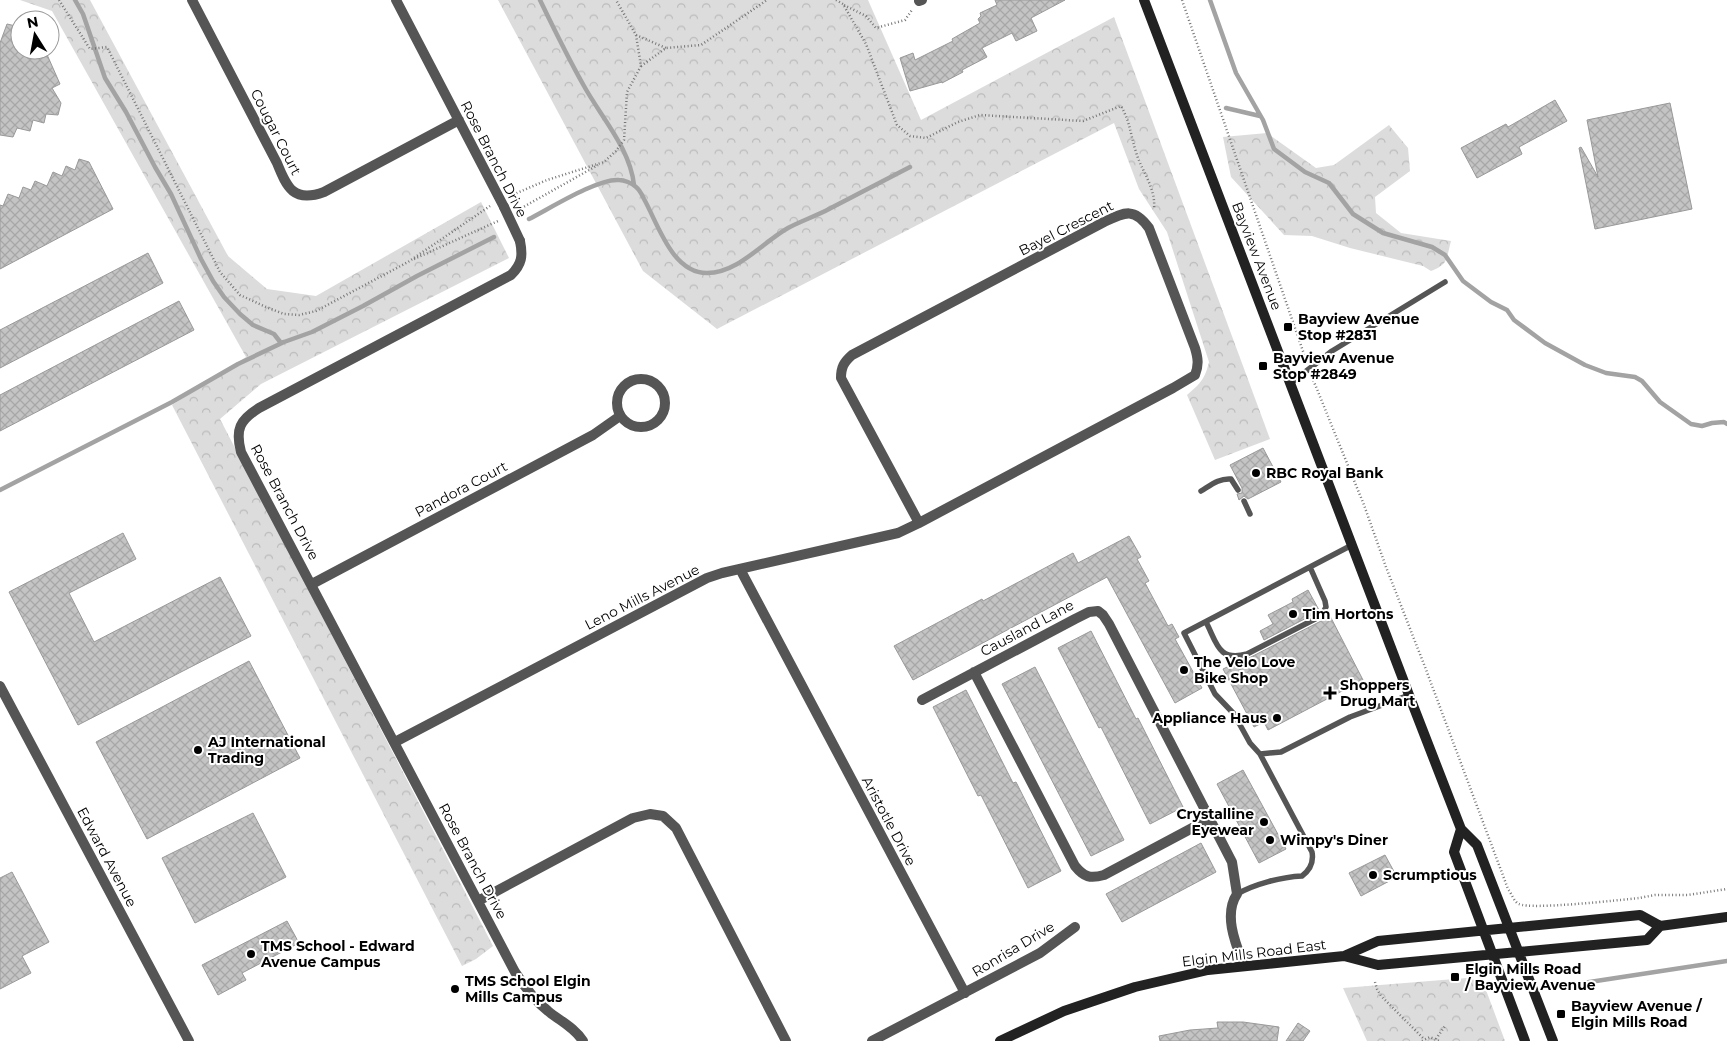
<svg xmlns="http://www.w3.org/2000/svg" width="1727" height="1041" viewBox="0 0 1727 1041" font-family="Montserrat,sans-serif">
<defs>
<pattern id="forest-crowns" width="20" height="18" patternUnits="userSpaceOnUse" patternTransform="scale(1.25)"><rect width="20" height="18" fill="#dcdcdc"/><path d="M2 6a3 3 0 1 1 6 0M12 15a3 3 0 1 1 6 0" fill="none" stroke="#bbb"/></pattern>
<pattern id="building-cross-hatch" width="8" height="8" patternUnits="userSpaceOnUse" patternTransform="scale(1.25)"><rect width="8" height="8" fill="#c4c4c4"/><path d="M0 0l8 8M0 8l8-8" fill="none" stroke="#a7a7a7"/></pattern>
</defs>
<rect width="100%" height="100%" fill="#fff"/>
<path fill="url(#forest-crowns)" d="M20,0H90L228,256L267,289L316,296L481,202L509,258L261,384L220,419L493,946L476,959L462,966L172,405L246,357L52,11Z
M498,0H868L921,120L1114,17L1270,439L1215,460L1187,395C1200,384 1205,379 1209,362L1167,232L1139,189L1114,123L717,329L643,271Z
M1389,125L1408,148L1410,171L1375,197L1376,213L1401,233L1451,241C1446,259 1449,264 1431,271L1423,266L1350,248L1312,236L1284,235L1231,177L1223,137L1267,133L1316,168L1334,165Z
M1467,978L1483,982L1505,1041H1367L1343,988Z"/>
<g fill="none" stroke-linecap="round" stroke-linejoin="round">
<path stroke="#a3a3a3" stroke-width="4.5" d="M75,0L83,14L105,78L126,112L155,167L171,194L201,259L213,281L224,297L240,314L253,325L274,334L281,343L284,342
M540,0C554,29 568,58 584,86C601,117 630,148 634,185
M1210,0L1236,73L1263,120L1274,149L1305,172L1329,183L1353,214L1383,233L1432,247L1445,255L1463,281L1491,302L1507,310L1514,320L1545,343L1585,365L1606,373L1635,377L1642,381L1660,402L1691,424L1702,426L1712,423L1724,422L1727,424
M1226,108L1260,116
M529,219C549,209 598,178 619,180C624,180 632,183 636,187C640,190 642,195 644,199C658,224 672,273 707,273C738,273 763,242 788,228C801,221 816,216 829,209C856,195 883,181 910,167
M0,490L172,402L238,364L284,342L312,332L363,306L417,276L494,237
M1583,983L1727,961"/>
</g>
<path fill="url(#building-cross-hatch)" stroke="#999" d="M995,0H1065L1031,18L1037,31L1016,41L1012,33L982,48L987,57L962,70L963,72L942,83V82L910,91L900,58L913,53L915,60L953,41L952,39L980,23L978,19L981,16L980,13L997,5Z
M7,24L20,27V50H45L60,84L52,88L61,103L58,115L46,114L44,123L33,120L30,131L17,128L13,137L0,135V43Z
M1555,100L1567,121L1519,147L1522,154L1477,178L1461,148L1506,124L1508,127Z
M1670,103L1692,209L1595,229L1579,148L1581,147L1598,177L1587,120Z
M79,159L89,162L113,209L0,269V205L3,206L8,194L19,198L23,187L31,190L35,181L47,186L53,172L62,176L66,166L75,170Z
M148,253L163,283L0,368V330Z
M179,301L194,330L0,431V395Z
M1263,448L1281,482L1248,499L1244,496L1239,500L1237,494L1242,493V488L1230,465Z
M123,533L136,559L69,593L94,642L220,577L251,636L78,725L9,592Z
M1129,536L1141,557L1137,559L1149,581L1145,583L1168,626L1172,624L1179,637L1175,639L1202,688L1175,703L1107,577L913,680L894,646L982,599L983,601L1073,553L1078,563Z
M1308,590L1319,610L1318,612L1264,640L1260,631L1273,624L1268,615L1293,602L1292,599Z
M1329,614L1363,680L1268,730L1264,722L1254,727L1223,669L1242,660L1249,658L1323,620Z
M1091,631L1136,719L1138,718L1183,807L1150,824L1101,727L1099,728L1058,648Z
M249,661L300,758L147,839L96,742Z
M1035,667L1124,840L1091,856L1002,684Z
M966,690L1013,783L1016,782L1061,871L1028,888L981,795L978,796L933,707Z
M1243,770L1286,849L1259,863L1217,784Z
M253,813L286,877L195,923L162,858Z
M1201,843L1216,872L1122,922L1106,894Z
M1385,855L1397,877L1361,896L1349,873Z
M12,872L49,942L22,956L31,973L0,989V878Z
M287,921L299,943L242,973L246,980L218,995L202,965Z
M1217,1022H1243L1279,1027L1277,1041H1160L1159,1036L1190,1030L1218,1028Z
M1298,1023L1310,1031L1303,1041H1286Z"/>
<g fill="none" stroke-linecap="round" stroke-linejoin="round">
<path stroke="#777" stroke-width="2.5" stroke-dasharray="1 2.5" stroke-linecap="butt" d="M59,0L90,49L107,47L220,272L240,295L266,307L284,314L299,315L316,311L408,262L490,206
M836,0L843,4L866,44L897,125L910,136L926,138L958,122L980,115L1083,121L1121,106C1131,124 1130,134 1136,152C1141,170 1156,188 1154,208
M1182,0L1306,360
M844,5L866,16L876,28L905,20L912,10
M636,35L666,48
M641,66L666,48L701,45L767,0
M510,196L547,180L604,162L616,151L624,140L627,92L641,66L636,35L616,0
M518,210L598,165
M414,259L498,221
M1312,377L1364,505L1386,567L1425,667L1508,889C1512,894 1514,902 1519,904C1531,910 1620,900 1639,898L1655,895H1688L1727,889
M1375,982L1377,989L1381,996L1424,1039
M1436,1039L1445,1026
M1422,1041L1430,1037L1439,1041"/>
<path stroke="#555" stroke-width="5.5" d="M1291,383L1332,351L1445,282
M1201,491C1211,485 1219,478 1231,479L1238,490
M1244,501L1250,514
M1206,622C1217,643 1218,662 1247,654L1321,616L1326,607L1325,601L1310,567
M1260,754L1250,743L1234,714L1215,694L1184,633L1352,545
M1237,894C1255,884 1281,877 1302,876C1310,870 1314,863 1312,852L1260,754L1281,752L1350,717L1409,695"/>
<path stroke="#555" stroke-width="10" d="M192,0L277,163C287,188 294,203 324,192L459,120
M396,0L504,207
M919,1L922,0
M520,241C523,256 522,264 511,275L259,408C240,420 235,429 241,452L515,972C524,986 534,1000 548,1011C560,1021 574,1027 583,1041
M617 403a24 24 0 1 1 48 0a24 24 0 1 1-48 0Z
M740,569L965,993
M312,584L593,435L620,416
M974,672L1075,866C1084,877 1090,879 1104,875L1211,818
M0,686L189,1041
M922,700L1075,619L1089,612L1098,611L1103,615L1109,624L1232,862L1237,894C1223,915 1236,945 1244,966
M395,742L707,578L722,573L898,533L919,523L1173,388L1195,375C1199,365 1198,358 1195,348L1149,228C1134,207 1125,212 1104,222L852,355C844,362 841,367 841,378L919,523
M478,901L633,818L650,814L663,816L676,828L786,1041
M872,1041L1040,953L1075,927"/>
<path stroke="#222" stroke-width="10" d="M1144,0L1409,695L1461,829L1477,845L1553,1041
M1461,829L1454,852L1525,1041
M1344,956L1378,965L1647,940L1660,926
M1000,1041L1064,1011L1135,987L1208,970L1344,956L1378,941L1640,915L1660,926L1727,917"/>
<path stroke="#555" stroke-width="10" d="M504,207L520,241"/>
</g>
<g fill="#000" stroke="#fff" stroke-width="2">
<rect x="1283" y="322" width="10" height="10" rx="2.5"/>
<rect x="1258" y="361" width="10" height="10" rx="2.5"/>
<circle cx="1256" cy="473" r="5"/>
<circle cx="1293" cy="614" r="5"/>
<circle cx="1184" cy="670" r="5"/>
<path d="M1327.5 685.5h5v5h5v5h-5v5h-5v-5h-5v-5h5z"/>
<circle cx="1277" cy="718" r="5"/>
<circle cx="198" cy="750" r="5"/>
<circle cx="1264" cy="822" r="5"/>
<circle cx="1270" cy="840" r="5"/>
<circle cx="1373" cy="875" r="5"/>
<circle cx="251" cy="954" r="5"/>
<rect x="1450" y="972" width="10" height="10" rx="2.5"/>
<circle cx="455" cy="989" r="5"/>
<rect x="1556" y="1009" width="10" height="10" rx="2.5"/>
</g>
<g text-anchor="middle" stroke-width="4" stroke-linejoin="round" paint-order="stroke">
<g font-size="14" fill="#000" stroke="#fff">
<text transform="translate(276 132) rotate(63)" y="5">Cougar Court</text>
<text transform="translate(494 159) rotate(63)" y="5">Rose Branch Drive</text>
<text transform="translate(1066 228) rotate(-27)" y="5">Bayel Crescent</text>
<text transform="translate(1257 256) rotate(69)" y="5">Bayview Avenue</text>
<text transform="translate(461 489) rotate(-28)" y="5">Pandora Court</text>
<text transform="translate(285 502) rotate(62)" y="5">Rose Branch Drive</text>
<text transform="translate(642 597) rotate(-27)" y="5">Leno Mills Avenue</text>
<text transform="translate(1027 628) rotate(-28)" y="5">Causland Lane</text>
<text transform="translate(889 821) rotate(62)" y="5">Aristotle Drive</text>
<text transform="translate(107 857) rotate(62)" y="5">Edward Avenue</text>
<text transform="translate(473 861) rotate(62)" y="5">Rose Branch Drive</text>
<text transform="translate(1013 949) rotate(-31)" y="5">Ronrisa Drive</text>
<text transform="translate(1254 953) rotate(-7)" y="5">Elgin Mills Road East</text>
</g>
<g font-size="14" font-weight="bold" fill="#000" stroke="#fff" text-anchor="start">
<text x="1298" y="324">Bayview Avenue<tspan x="1298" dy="16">Stop #2831</tspan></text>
<text x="1273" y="363">Bayview Avenue<tspan x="1273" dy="16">Stop #2849</tspan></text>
<text x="1266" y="478">RBC Royal Bank</text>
<text x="1303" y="619">Tim Hortons</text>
<text x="1194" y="667">The Velo Love<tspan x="1194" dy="16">Bike Shop</tspan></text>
<text x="1340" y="690">Shoppers<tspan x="1340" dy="16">Drug Mart</tspan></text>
<text x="1267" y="723" text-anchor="end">Appliance Haus</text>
<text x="208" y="747">AJ International<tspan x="208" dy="16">Trading</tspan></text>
<text x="1254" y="819" text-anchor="end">Crystalline<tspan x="1254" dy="16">Eyewear</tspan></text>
<text x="1280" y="845">Wimpy's Diner</text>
<text x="1383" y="880">Scrumptious</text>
<text x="261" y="951">TMS School - Edward<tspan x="261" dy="16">Avenue Campus</tspan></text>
<text x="1465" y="974">Elgin Mills Road<tspan x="1465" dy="16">/ Bayview Avenue</tspan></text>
<text x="465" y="986">TMS School Elgin<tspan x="465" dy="16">Mills Campus</tspan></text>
<text x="1571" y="1011">Bayview Avenue /<tspan x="1571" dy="16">Elgin Mills Road</tspan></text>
</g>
</g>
<g transform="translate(35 35) rotate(349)"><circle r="24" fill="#ffffff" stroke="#999999"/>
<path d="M0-4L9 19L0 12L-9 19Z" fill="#000000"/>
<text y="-8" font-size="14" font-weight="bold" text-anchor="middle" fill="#000000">N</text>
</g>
</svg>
